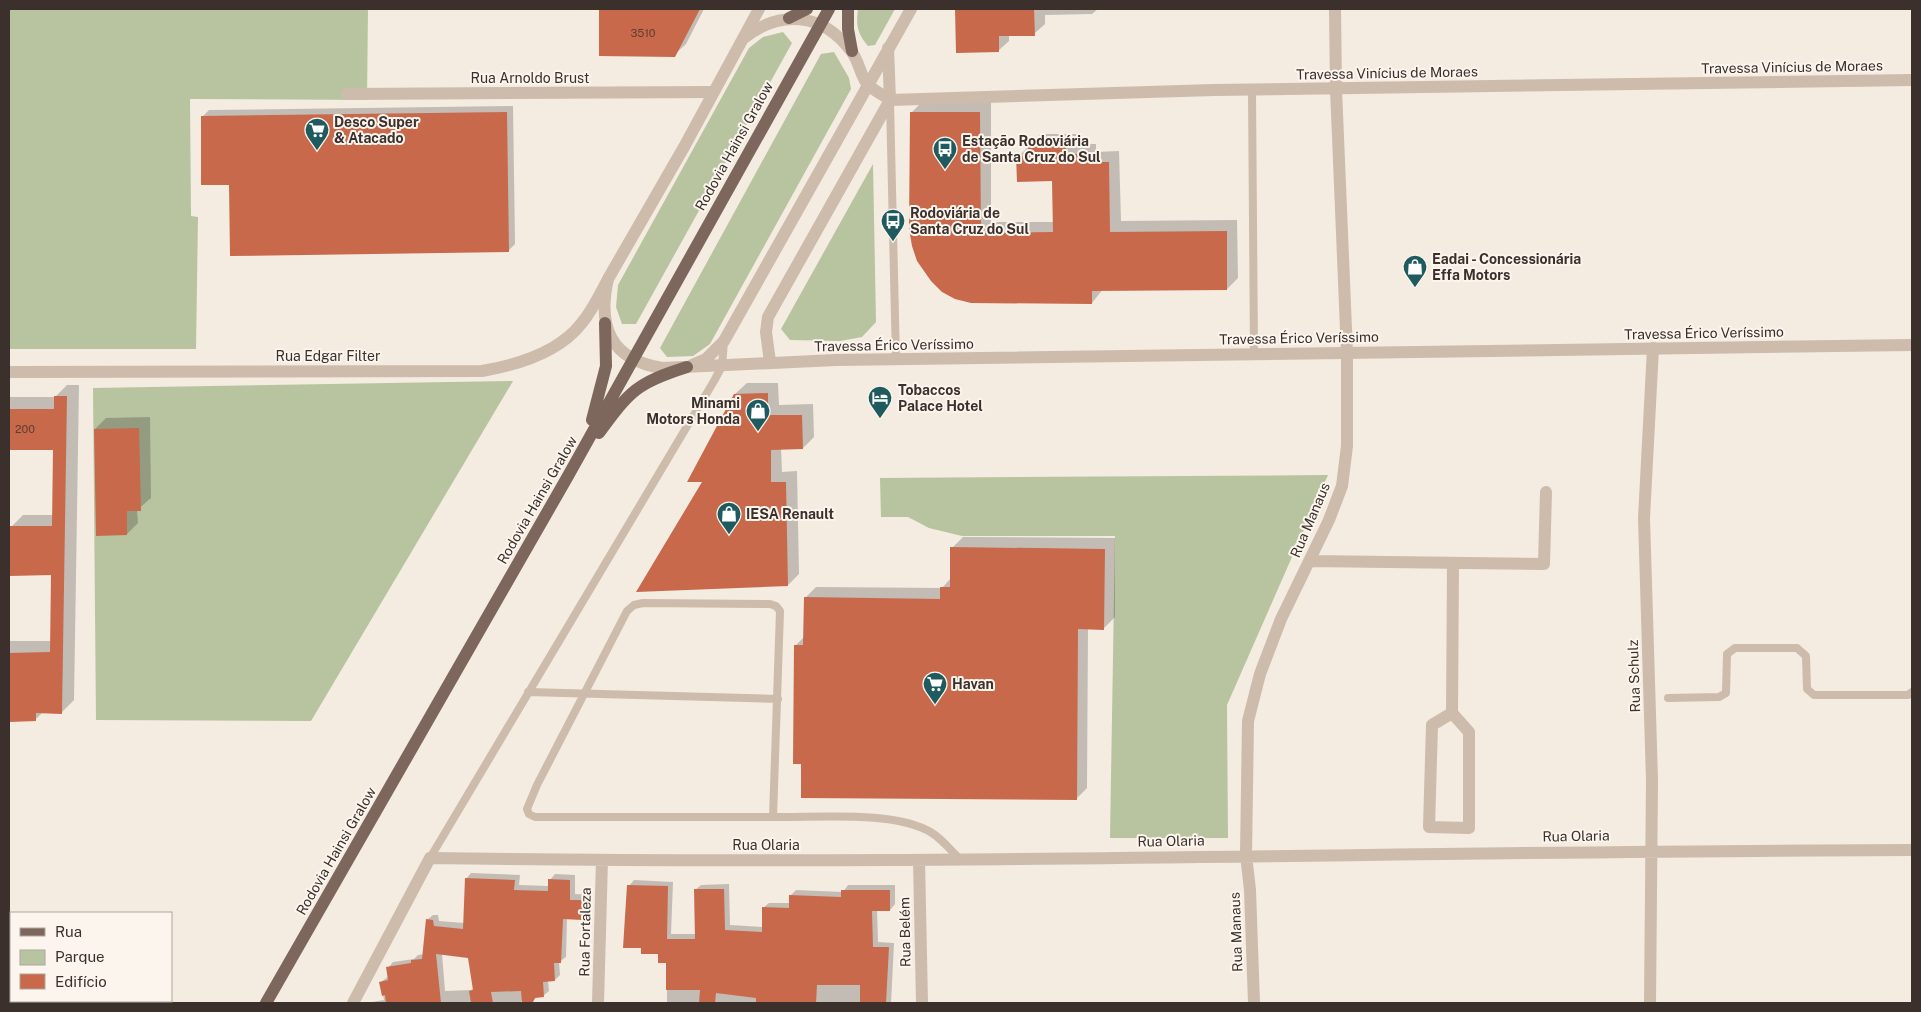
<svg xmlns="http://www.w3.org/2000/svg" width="1921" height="1012" viewBox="0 0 1921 1012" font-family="'Public Sans',sans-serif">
<rect width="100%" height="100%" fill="#f4ebe1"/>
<path fill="#b8c4a0" d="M9,9H368L367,100L190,99L191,216L198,217L196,349H9Z
M858,9H895L875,45L868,46C857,33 856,25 858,9Z
M783,32L792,43L636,324H622L616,307L618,285L749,48L763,37Z
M834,52L849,78L851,89L710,344L693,356L667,357L660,348L821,54Z
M873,164L876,322L862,337L840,341L790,340L781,329Z
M513,381L311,721L96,720L93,388Z
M1328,475L1227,705L1228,838H1110L1115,536H962L929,528L908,517H881L880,478Z"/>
<path fill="#0003" fill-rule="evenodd" d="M554,9H704L686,44L674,55H600V9Z
M956,9H1098L1092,14L1045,15V24L1034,34L1009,35V41L998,51L957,52Z
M991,101V222H1054L1053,180L1018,157L1041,134H1076L1077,144H1096V152L1119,151L1121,221L1237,220L1238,278L1227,289H1103L1092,303H987L911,113L922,102Z
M513,106L515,244L508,251L230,184L202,117L209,110Z
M747,383H778L779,405L813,404L814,437L803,448H781L782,472L797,471L799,574L788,585L704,481L735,394Z
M67,385H79L74,700L62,712H43L35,720H9V641H51L52,574L11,527L23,515H53L54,449L9,448V397H55Z
M150,417L151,498L137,510L138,523L127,534L95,429L106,418Z
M963,537L1115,538V617L1104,628H1088L1087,788L1076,799L802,763L795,646L805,636V598L816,587L942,588L951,578L952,548Z
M471,873L520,875L519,885L549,886L550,880L555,874L575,875V894L588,895L587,913L581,919L567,918L566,957L559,962L560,975L555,980L548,981L549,991L543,996H537L533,1001H521L522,1003H366L384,1000L381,982L389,976L388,968L393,962L414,959L418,955L424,954L427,920L433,915H438L439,921L464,923L466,879ZM442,954L469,957L474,988L471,990L445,991Z
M634,880L673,882L671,934H696L695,890L701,885L729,884L730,925L763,927V908L769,903H790V896L796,890L843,892L848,885H895V904L890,910H877L878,942L894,943L891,1003H667V962L659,952L629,886Z"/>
<path fill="#c8694b" d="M599,9H700L675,57L599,56Z
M955,9H1034L1035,36H999V52L956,53Z
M507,112L509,252L230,256L229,185H201V116Z
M910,112H980L981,233L1053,232L1052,181L1017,182L1016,156H1028V145L1066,144V154H1086V162H1109L1110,232L1227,231V290L1092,291V304L971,303L955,299L942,292L931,281L917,261L912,246L909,229Z
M768,393V415H802L803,449L771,450V482H786L788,586L636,592L702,482H687L734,394Z
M54,396H67L62,714L36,713V721L9,722V653L50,652L51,575L10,576V526H52L53,450H9V409H54Z
M139,428L141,511H127V535L96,536L94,429Z
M950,547L1105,549L1104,630L1078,629L1077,800L801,798V764H793L794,645H803L804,597L940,599V587H950Z
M465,878L515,880L514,890L548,891V879L570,880V900H583L582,920L563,919L561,963H554L555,981L543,982L544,997L535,998L533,1002H522L521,991L491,992L493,1003H471L469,991L473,990L468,958L436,954L441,1003H386L385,995L382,996L379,982L388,980L386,967L411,963V960L422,959L426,919L433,920L434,926L463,929Z
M627,885L668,886L667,939H695L694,889H724L725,930L762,932V907L789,908V895L841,897V890H890V911H872L873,947H889L886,1003H860V985H817L816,1003H756V998L716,993L715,1003H699L700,990H666V963H658V954H641V948H623Z"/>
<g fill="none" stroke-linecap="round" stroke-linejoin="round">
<path stroke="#cdbbac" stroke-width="8" d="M1252,90L1254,354
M890,102L896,360
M643,603L770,604L776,606L780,611L773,817H535L529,814L527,809L537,785L627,611L634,605Z
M528,692L778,699
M1668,698L1719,697L1726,693L1727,654L1735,648H1797L1806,656L1807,689L1814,695H1908L1912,692
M773,817C817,818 895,810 932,833C942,839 951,851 960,859
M430,858L714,381L722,366L724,341"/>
<path stroke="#cdbbac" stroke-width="12" d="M347,94L713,92
M770,362L766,332L768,317L890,100L888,48
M9,372L482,371C517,365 558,353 581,324C592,311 599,296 607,281
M1310,561L1544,564L1546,492
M1452,713L1432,725L1429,827L1469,828V732L1452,713L1453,564
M919,860L922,1003
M353,1003L430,858C924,866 1418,851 1912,850
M598,1003L602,860
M1254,1003L1250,890L1246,855L1248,721L1260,674L1281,619L1329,520L1342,486L1347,446V353L1336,89L1335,9
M1650,1003L1652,780L1644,518L1653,348"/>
<path stroke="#cdbbac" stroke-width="12" d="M759,9L684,147L608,279C597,327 611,360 662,368L836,360L1912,345
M744,38C780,10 822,12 851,51C859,60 860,76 868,85C875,91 883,95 890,100L1214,90L1912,80
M692,365L706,359L724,341L911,9"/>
<path stroke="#7d675c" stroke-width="12" d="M848,9V29L852,51
M789,18L807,9
M592,420L606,366L605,323
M599,433C630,391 636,383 687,367
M266,1003L568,476L829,9"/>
</g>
<defs>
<symbol id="supermarket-pin" viewBox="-11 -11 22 30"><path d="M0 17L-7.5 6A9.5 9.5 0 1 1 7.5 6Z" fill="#1f5a5e" stroke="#fbf5ee"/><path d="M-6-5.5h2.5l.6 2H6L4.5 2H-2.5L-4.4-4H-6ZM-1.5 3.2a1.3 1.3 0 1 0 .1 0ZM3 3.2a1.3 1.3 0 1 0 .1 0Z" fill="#fff"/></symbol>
<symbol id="bus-pin" viewBox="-11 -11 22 30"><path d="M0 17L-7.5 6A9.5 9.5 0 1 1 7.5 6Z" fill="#1f5a5e" stroke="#fbf5ee"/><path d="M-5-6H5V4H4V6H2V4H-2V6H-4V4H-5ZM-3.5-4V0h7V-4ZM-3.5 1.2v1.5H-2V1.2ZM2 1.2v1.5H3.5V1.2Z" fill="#fff"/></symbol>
<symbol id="shop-pin" viewBox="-11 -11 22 30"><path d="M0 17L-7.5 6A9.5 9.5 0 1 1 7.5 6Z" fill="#1f5a5e" stroke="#fbf5ee"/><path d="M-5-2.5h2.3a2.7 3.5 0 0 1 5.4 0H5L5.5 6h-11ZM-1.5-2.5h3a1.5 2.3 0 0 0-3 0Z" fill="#fff"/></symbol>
<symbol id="hotel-pin" viewBox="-11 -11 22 30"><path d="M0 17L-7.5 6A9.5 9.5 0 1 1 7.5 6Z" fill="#1f5a5e" stroke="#fbf5ee"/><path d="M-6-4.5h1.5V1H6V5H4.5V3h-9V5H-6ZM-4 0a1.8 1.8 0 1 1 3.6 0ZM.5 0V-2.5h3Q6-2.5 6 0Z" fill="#fff"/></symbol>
</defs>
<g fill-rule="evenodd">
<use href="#supermarket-pin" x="303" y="116" width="28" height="38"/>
<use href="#bus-pin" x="931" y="135" width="28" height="38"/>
<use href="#bus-pin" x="879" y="207" width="28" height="38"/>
<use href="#shop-pin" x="1401" y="253" width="28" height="38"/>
<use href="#hotel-pin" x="866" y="384" width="28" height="38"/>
<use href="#shop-pin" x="744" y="397" width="28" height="38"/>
<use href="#shop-pin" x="715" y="500" width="28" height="38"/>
<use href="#supermarket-pin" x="921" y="670" width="28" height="38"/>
</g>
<g text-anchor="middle" stroke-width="4" stroke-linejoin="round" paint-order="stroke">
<g font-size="11" fill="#5e3e33">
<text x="643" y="37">3510</text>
<text x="25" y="433">200</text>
</g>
<g font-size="14" fill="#3b302b" stroke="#fbf5ee">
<text transform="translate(1792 67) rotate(-1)" y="5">Travessa Vinícius de Moraes</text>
<text transform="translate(1387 73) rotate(-1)" y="5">Travessa Vinícius de Moraes</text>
<text x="530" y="83">Rua Arnoldo Brust</text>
<text transform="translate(734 146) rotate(-61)" y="5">Rodovia Hainsi Gralow</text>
<text transform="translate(1704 333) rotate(-1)" y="5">Travessa Érico Veríssimo</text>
<text transform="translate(1299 338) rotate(-1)" y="5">Travessa Érico Veríssimo</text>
<text transform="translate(894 345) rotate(-1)" y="5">Travessa Érico Veríssimo</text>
<text x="328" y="361">Rua Edgar Filter</text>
<text transform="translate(537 500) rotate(-60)" y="5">Rodovia Hainsi Gralow</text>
<text transform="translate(1310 520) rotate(-67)" y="5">Rua Manaus</text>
<text transform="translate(1634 676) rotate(-92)" y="5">Rua Schulz</text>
<text transform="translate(1576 836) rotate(-1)" y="5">Rua Olaria</text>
<text transform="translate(1171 841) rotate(-1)" y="5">Rua Olaria</text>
<text x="766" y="850">Rua Olaria</text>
<text transform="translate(336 851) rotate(-60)" y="5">Rodovia Hainsi Gralow</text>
<text transform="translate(585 932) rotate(-89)" y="5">Rua Fortaleza</text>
<text transform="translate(905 932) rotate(-91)" y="5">Rua Belém</text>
<text transform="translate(1236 932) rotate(-92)" y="5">Rua Manaus</text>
</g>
<g font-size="14" font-weight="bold" fill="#3b302b" stroke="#fbf5ee" text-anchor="start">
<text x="334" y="127">Desco Super<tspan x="334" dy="16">&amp; Atacado</tspan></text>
<text x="962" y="146">Estação Rodoviária<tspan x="962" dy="16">de Santa Cruz do Sul</tspan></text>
<text x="910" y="218">Rodoviária de<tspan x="910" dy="16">Santa Cruz do Sul</tspan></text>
<text x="1432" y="264">Eadai - Concessionária<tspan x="1432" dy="16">Effa Motors</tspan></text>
<text x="898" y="395">Tobaccos<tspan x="898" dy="16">Palace Hotel</tspan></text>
<text x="740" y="408" text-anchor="end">Minami<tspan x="740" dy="16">Motors Honda</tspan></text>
<text x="746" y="519">IESA Renault</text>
<text x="952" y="689">Havan</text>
</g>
</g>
<rect width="1921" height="1012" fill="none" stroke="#3b302b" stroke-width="20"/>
<rect x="10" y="912" width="162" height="90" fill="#fbf5ee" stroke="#aea6a0"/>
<rect x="20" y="928" width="25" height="8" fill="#7d675c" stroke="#aea6a0"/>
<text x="55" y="937" font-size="15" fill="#3b302b">Rua</text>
<rect x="20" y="950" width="25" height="15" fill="#b8c4a0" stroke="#aea6a0"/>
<text x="55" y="962" font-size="15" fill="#3b302b">Parque</text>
<rect x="20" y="974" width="25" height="15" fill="#c8694b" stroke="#aea6a0"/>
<text x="55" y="987" font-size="15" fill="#3b302b">Edifício</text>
</svg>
